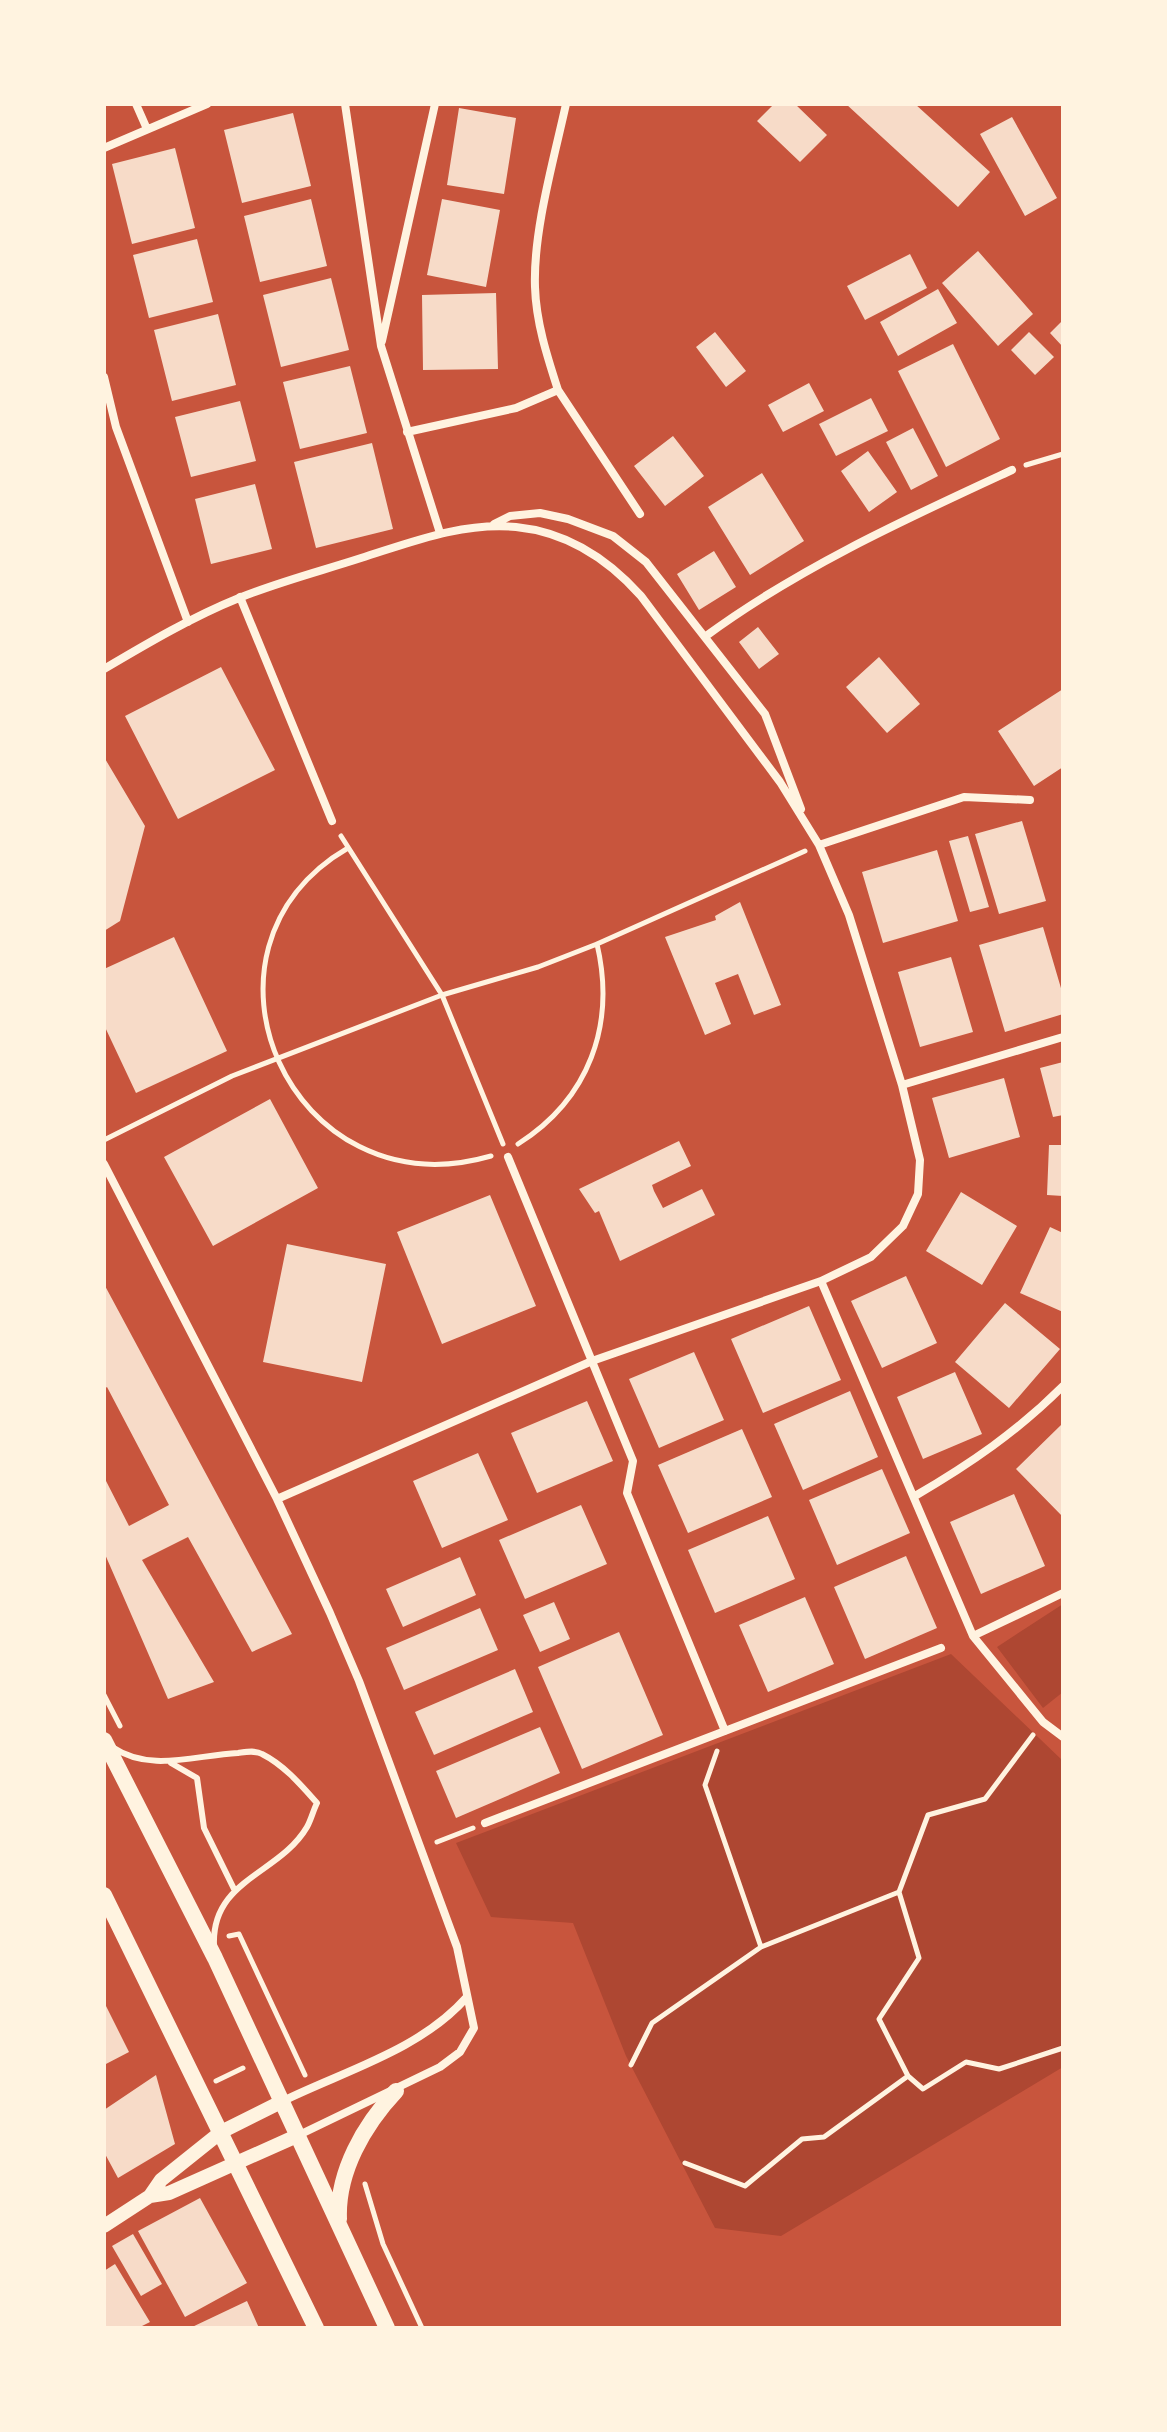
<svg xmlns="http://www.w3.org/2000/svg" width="1167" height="2432" viewBox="0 0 1167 2432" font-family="'DejaVu Sans',sans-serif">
<rect width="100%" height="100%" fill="#c8553d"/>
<path fill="#ae4732" d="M1063,1604V1692L1043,1708L997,1647Z
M951,1654L1063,1761V2067L781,2236L715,2228L626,2056L573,1923L491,1917L456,1843Z"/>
<path fill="#f7dbc8" d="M774,104H795L827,135L800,162L757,121Z
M846,104H915L990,172L958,207Z
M459,108L516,118L504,194L447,185Z
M293,113L311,186L242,203L224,130Z
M1012,117L1057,198L1025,216L980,134Z
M175,148L195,228L132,244L112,164Z
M311,199L327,266L260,282L244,216Z
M442,199L500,210L486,287L427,275Z
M197,239L213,302L149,318L133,255Z
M978,251L1033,314L998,346L942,283Z
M910,254L927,288L865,320L847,286Z
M331,278L349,350L281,367L263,295Z
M938,289L957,323L898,356L880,322Z
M496,293L498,369L423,370L422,295Z
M218,314L236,385L172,401L154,330Z
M1063,320V347L1050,333Z
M715,332L746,371L726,387L696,347Z
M1029,332L1054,357L1035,375L1011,350Z
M953,344L1000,439L946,467L898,371Z
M350,366L367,433L300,449L283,382Z
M809,383L824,411L783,432L768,405Z
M871,398L888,431L836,456L819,424Z
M240,401L256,461L191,477L175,417Z
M913,428L938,476L911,490L886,442Z
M673,436L704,476L665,506L634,466Z
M372,443L393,529L316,548L294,462Z
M868,451L897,492L869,512L841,471Z
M762,473L804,541L750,575L708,507Z
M255,484L272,549L211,564L195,499Z
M714,551L736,587L699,610L677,574Z
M758,627L779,654L759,669L739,642Z
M879,657L920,704L887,733L846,687Z
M221,667L275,770L178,819L125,716Z
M1063,689V767L1034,786L998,731Z
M104,757L145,826L120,921L104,931Z
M1022,821L1046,901L999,914L975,834Z
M968,836L989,907L970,912L949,841Z
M937,850L958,921L883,943L862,872Z
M740,902L781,1005L754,1015L738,974L715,983L731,1024L705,1035L665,937L716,920L715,916Z
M1043,927L1063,995V1014L1005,1032L979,945Z
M174,937L227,1051L136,1093L104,1025V969Z
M951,957L973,1032L920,1047L898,972Z
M1063,1062V1115L1053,1117L1040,1068Z
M1004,1078L1020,1137L949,1158L932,1098Z
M270,1099L318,1188L213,1246L164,1157Z
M679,1141L691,1166L652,1185L654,1191L663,1208L702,1189L715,1215L620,1261L599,1211L595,1213L579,1189Z
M1049,1145H1063V1196L1047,1195Z
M961,1192L1017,1226L982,1285L926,1251Z
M490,1195L536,1306L442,1344L397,1232Z
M1050,1227L1063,1233V1312L1020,1293Z
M287,1244L386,1264L362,1382L263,1362Z
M906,1276L937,1343L882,1368L851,1301Z
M104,1284L292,1634L252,1652L188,1537L142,1560L214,1682L168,1699L104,1552V1477L129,1526L169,1505L107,1387L104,1389Z
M1005,1303L1060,1349L1009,1408L955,1362Z
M809,1306L841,1380L763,1413L731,1339Z
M694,1352L724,1420L659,1448L629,1379Z
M955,1372L982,1434L923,1459L897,1397Z
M850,1391L878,1457L803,1490L774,1424Z
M587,1401L613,1461L537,1493L511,1433Z
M1061,1425L1063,1427V1517L1016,1469Z
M742,1429L772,1497L688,1533L658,1465Z
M478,1453L508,1520L442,1548L413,1481Z
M882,1469L910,1533L837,1565L809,1500Z
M1014,1494L1045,1566L981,1594L950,1522Z
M581,1505L607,1564L525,1599L499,1540Z
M768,1516L795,1579L715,1613L688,1550Z
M906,1556L937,1628L865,1659L834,1587Z
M460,1557L476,1595L403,1627L386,1589Z
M805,1597L834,1664L768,1692L739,1625Z
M554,1602L570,1639L540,1652L523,1615Z
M480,1608L498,1650L404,1690L386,1648Z
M619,1632L663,1735L582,1769L538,1667Z
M515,1669L533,1712L434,1755L415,1712Z
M540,1727L560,1773L456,1818L436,1771Z
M104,2002L129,2052L104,2065Z
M156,2075L175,2144L118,2178L104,2152V2110Z
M200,2198L247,2283L185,2317L138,2231Z
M133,2234L162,2284L141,2296L112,2246Z
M115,2264L150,2322L138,2328H104V2271Z
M247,2301L259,2328H190Z"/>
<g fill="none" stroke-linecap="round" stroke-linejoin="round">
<path stroke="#fff3e0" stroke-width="5" d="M1026,465L1063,454
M341,836L442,995L503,1144
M348,848C174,949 290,1214 491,1156
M104,1140L232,1076L442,995L538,967L597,944L805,851
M518,1144C589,1099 616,1025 597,944
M104,1695L120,1726
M717,1751L705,1785L761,1947
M437,1842L473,1828
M229,1936L239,1934L305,2075
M631,2065L652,2023L761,1947L899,1892
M908,2076L879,2019L919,1958L899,1892L928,1815L985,1799L1033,1735
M216,2081L243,2068
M685,2163L745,2186L802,2139L824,2137L908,2076L923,2089L966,2062L999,2069L1063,2048
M365,2184L383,2244L422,2328"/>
<path stroke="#fff3e0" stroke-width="6" d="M112,1747C151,1773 195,1755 238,1753C246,1752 255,1750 262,1754C284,1765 301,1785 317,1803C313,1811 311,1820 307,1827C279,1875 211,1879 214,1946
M171,1763L197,1778L204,1828L234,1889"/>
<path stroke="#fff3e0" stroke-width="8" d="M136,104L147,129
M345,104L381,346L440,533
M104,148L207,104
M382,341L435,104
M104,377L116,427L188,622
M558,390L640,514
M407,432L516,408L558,390C547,356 536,322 535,287C533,231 554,159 566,104
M494,524L510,516L540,513L568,519L613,536L646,562L765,714L801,809
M240,597L332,821
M706,636C800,567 906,519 1012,470
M104,669C148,643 192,617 239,598C278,582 321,571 361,558C412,542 462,522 516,527C566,532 608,559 641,596L780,782L819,845L849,915L902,1085L920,1160L918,1194L903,1226L871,1257L821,1281L592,1361L277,1499
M819,845L964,797L1030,800
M902,1085L1063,1037
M508,1157L633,1461L627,1493L725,1731
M104,1164L277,1499L330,1613L359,1681L457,1947L474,2028L460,2052L440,2067L299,2135
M821,1281L973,1636L1043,1722L1063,1737
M915,1496C970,1464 1018,1431 1063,1386
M973,1636L1063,1593
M485,1823L941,1648
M283,2101C344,2071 420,2050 466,1998"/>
<path stroke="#fff3e0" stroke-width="14" d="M150,2196L169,2193L299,2135
M104,2226L150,2196L161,2180L221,2132L283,2101"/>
<path stroke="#fff3e0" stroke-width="16" d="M104,1740L215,1958L387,2328
M104,1895L316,2328
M339,2219C337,2172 364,2125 396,2091"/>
</g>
<rect width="1167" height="2432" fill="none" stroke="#fff3e0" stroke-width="212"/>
</svg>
